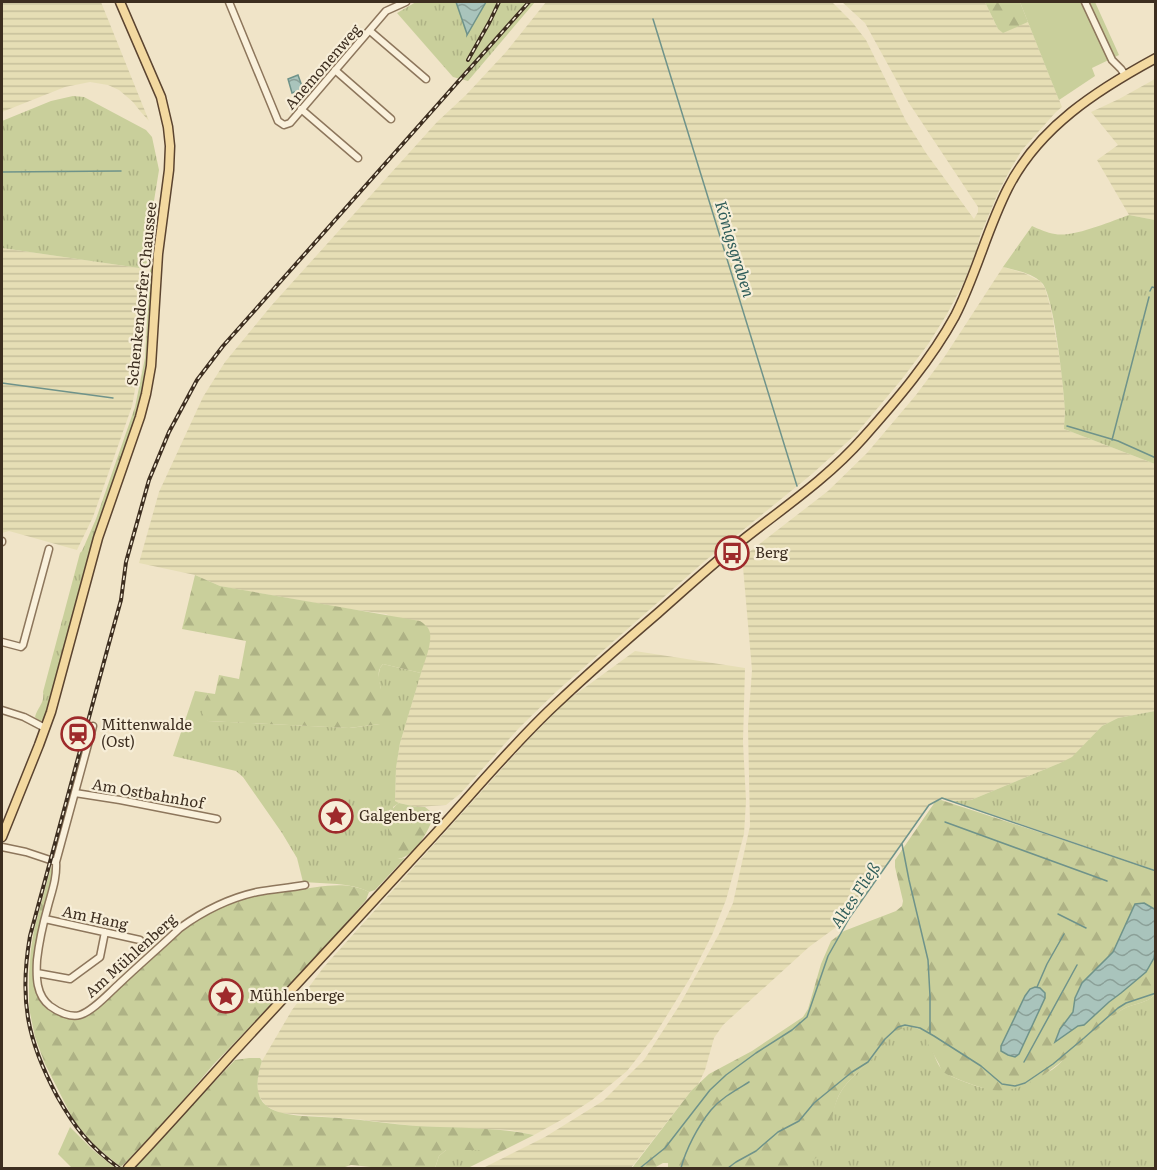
<svg xmlns="http://www.w3.org/2000/svg" width="1157" height="1170" viewBox="0 0 1157 1170" font-family="Literata,serif">
<defs>
<pattern id="farmland-rules" width="6" height="5" patternUnits="userSpaceOnUse" patternTransform="scale(1.5)"><rect width="6" height="5" fill="#e6deb5"/><path d="M0 2.5h6" fill="none" stroke="#c6bf9b"/></pattern>
<pattern id="grass-tufts" width="24" height="20" patternUnits="userSpaceOnUse" patternTransform="scale(1.5)"><rect width="24" height="20" fill="#c9cf9b"/><path d="M3 7l-1-3M5 7V3M7 7l1-3M15 17l-1-3M17 17v-4M19 17l1-3" fill="none" stroke="#aeb285"/></pattern>
<pattern id="forest-firs" width="22" height="20" patternUnits="userSpaceOnUse" patternTransform="scale(1.5)"><rect width="22" height="20" fill="#c9cf9b"/><path d="M5 1l3.5 6h-7zM16 11l3.5 6h-7z" fill="#aeb285"/></pattern>
<pattern id="water-waves" width="16" height="10" patternUnits="userSpaceOnUse" patternTransform="scale(1.5)"><rect width="16" height="10" fill="#a9c4bc"/><path d="M0 5q4-4 8 0t8 0" fill="none" stroke="#8ba098"/></pattern>
</defs>
<rect width="100%" height="100%" fill="#f0e4c8"/>
<path fill="url(#farmland-rules)" d="M2,2H101L149,121L140,111L133,102L119,90L108,85L90,82L65,87L2,112Z
M546,2H832L852,22L866,40L906,121L926,153L974,219L978,212V207L909,103L865,23L842,2H985L998,29L1003,32L1028,22L1062,107L1056,112L1022,150L1010,170L998,193L980,236L976,253L963,284L947,314L929,343L902,379L855,435L812,474L706,560L557,691L519,728L461,793L446,805L417,807L395,802L396,768L400,743L429,645L430,635L386,614L343,608L220,586L195,575L139,563L159,492L203,397L225,362L271,306L437,122L466,95L506,52Z
M1155,79V220L1129,215L1097,160L1118,145L1091,112L1119,99Z
M2,248L146,269L141,357L132,406L93,517L77,550L9,531L2,533Z
M1003,267L1024,273L1040,281L1045,288L1051,309L1061,367L1065,410L1064,429L1155,464V711L1118,718L1102,726L1072,758L1060,763L971,800L953,801L941,798L929,805L850,917L809,947L723,1025L714,1038L705,1070L698,1085L691,1091L631,1168H483L545,1137L603,1101L644,1060L679,1006L719,934L733,903L750,826L748,726L752,670L743,567L744,556L828,491L867,453L916,395L945,356Z
M635,651L745,668L743,742L746,801L744,834L737,860L726,900L712,935L690,978L653,1038L627,1071L592,1100L563,1119L534,1135L510,1130L415,1126L356,1119L280,1113L266,1106L257,1093L258,1073L262,1061L292,1010L323,968L526,742L565,702Z"/>
<path fill="url(#grass-tufts)" d="M416,2H535L468,81L453,77L397,13Z
M73,96L84,97L146,130L152,137L159,170L153,207L146,269L2,248V121L51,101Z
M1129,215L1155,220V464L1064,429C1064,423 1065,416 1065,410C1064,389 1054,295 1042,283C1033,273 1015,270 1003,267L1032,226C1039,229 1047,233 1055,234C1072,238 1112,221 1129,215Z
M153,267L148,365L143,394L134,428L99,521L47,711L44,719L40,722L35,717C37,708 45,703 43,692L80,553L82,551L96,519L135,407L145,358L150,270Z
M383,664L421,673L400,743L396,768L395,801L399,803L393,807L398,859L405,858L375,890L369,892C350,882 325,884 303,882L297,858L282,833L243,777L236,771L173,756L195,691L208,693L204,701L208,721L350,728L380,724L381,689L378,678L380,668Z
M1155,711V870L953,801L971,800L1060,763L1072,757L1102,726L1118,718Z
M1155,994V1168H800C833,1150 825,1124 839,1095C848,1078 863,1069 875,1055C884,1045 890,1030 904,1027C931,1022 930,1057 943,1071C947,1076 977,1087 984,1088C992,1090 1003,1084 1011,1082C1022,1079 1041,1076 1050,1071C1056,1068 1062,1061 1067,1056C1085,1040 1103,1022 1123,1009C1134,1003 1147,1004 1155,994Z
M446,1150H493L500,1152L468,1168H435L439,1156Z"/>
<path fill="url(#forest-firs)" fill-rule="evenodd" d="M985,2H1020L1028,22L1003,33L998,29Z
M195,575L220,586L420,621C423,623 426,625 428,628C435,638 424,663 421,673L383,664C376,671 379,680 381,689L390,695L391,715L386,722L380,724L349,728L208,721L202,713L204,701L208,693L215,694L219,675L239,679L246,641L182,629Z
M941,800L1155,870V910L1144,903L1135,904L1113,952L1082,983L1075,998L1073,1012L1060,1029L1055,1041L1078,1026L1084,1025L1109,1002L1121,993L1154,958L1155,945V994C1147,1004 1134,1003 1123,1009C1084,1034 1038,1102 986,1089C978,1087 948,1076 943,1072C941,1070 940,1067 939,1064C936,1059 933,1053 930,1048C924,1034 919,1021 901,1029C889,1034 884,1046 876,1055C863,1069 848,1078 839,1095C831,1112 831,1137 821,1152C817,1159 807,1165 800,1168H668V1163H663L654,1168H632L691,1091L709,1074L752,1051L803,1017L808,1009L821,964L831,941L844,931L896,911L902,906L903,901L895,867V860L935,802ZM1035,987L1002,1051L1001,1046L1025,996L1030,989Z
M399,803L417,807H425L430,811L433,817C429,831 414,857 398,859C388,845 381,814 399,803Z
M51,867C56,878 50,892 47,903C40,930 21,988 47,1009C55,1016 68,1017 78,1018L182,929C199,917 238,898 258,894C271,892 284,892 296,890C320,887 346,880 369,892L366,900L314,960L213,1065L169,1117L121,1167L95,1146L74,1121L45,1064L35,1037L29,1008V973L31,949L34,930Z
M249,1058H260L262,1061C257,1076 253,1097 268,1107C283,1118 320,1116 339,1118C365,1120 391,1124 416,1126C456,1128 495,1127 534,1135L500,1152L492,1150H446L439,1156L435,1168H381L351,1165L342,1168H133L235,1060Z
M70,1127L93,1150L115,1168H72L58,1154Z"/>
<path fill="#c9cf9b" d="M1020,2H1095L1119,55L1092,68L1095,76L1059,100Z"/>
<path fill="url(#water-waves)" stroke="#6f938a" stroke-width="1.5" d="M456,2H486L467,35V34Z
M298,75L303,89L292,93L288,79Z
M1144,903L1156,910V945L1154,958L1146,972L1121,993L1109,1002L1084,1025L1078,1026L1055,1042L1060,1029L1073,1012L1075,998L1082,983L1113,952L1135,904Z
M1035,987L1040,988L1045,993V998L1019,1054L1015,1057L1008,1055L1001,1051V1046L1025,996L1030,989Z"/>
<g fill="none" stroke-linecap="round" stroke-linejoin="round">
<path stroke="#6f938a" stroke-width="1.5" d="M653,19L797,486
M2,172L121,171
M1150,291L1152,287L1156,288
M2,383L113,398
M1067,426L1118,441L1156,458
M1112,440L1149,297
M945,822L1107,881
M902,844L909,880L928,960L930,996V1033
M1058,914L1086,928
M1037,987L1047,964L1064,934
M1024,1062L1077,965
M640,1168L665,1148L710,1090L726,1075L756,1053L792,1030L807,1017L828,956L850,917L929,805L942,798L1156,871
M681,1168C686,1149 698,1126 711,1110C721,1098 736,1090 749,1082
M728,1168L736,1162L756,1151L778,1132L799,1121L814,1103L852,1072L868,1062L885,1039L898,1027L905,1025L920,1028L934,1036L981,1066L1002,1084L1015,1086L1025,1083L1053,1064L1084,1038L1118,1008L1126,1003L1156,993"/>
<defs>
<path id="minor" d="M229,2L278,121L284,125L290,123L386,11L406,2
M1085,2L1112,60L1121,69L1125,75
M370,31L426,79
M335,70L391,119
M301,109L358,158
M2,542V541
M2,642L21,647L23,645L49,549
M2,710L24,717L45,728
M93,726L56,862C57,878 52,891 48,906C43,924 39,942 37,960C36,977 36,995 50,1006C58,1012 71,1018 80,1015C93,1011 109,993 119,984C139,965 160,947 180,928C202,912 230,898 257,892C273,889 289,888 305,885
M75,793L120,800L217,819
M2,847L26,852L56,862
M45,919L140,940
M37,973L70,979L100,957L105,932"/>
<path id="major" d="M2,837L39,745L51,712L98,538L140,417L146,394L151,366L158,254L169,170L170,146L168,127L161,97L120,2
M128,1168C163,1131 197,1093 231,1055C296,985 360,916 424,846C468,799 508,749 555,705C589,673 623,643 658,613C683,591 708,568 734,547C777,512 825,481 863,438C896,401 931,360 955,316C976,275 987,229 1008,188C1039,127 1097,90 1156,58"/>
</defs>
<use href="#minor" stroke="#8d765c" stroke-width="9"/>
<use href="#major" stroke="#5b4430" stroke-width="11"/>
<use href="#minor" stroke="#faf1dc" stroke-width="6"/>
<use href="#major" stroke="#f3d9a0" stroke-width="8"/>
<defs>
<path id="rail" d="M468,60L490,21L499,2
M119,1168C89,1146 75,1128 57,1096C27,1040 19,999 30,936L108,647L121,600L126,562L149,480L169,432L197,380L223,346L529,2"/>
</defs>
<use href="#rail" stroke="#3d2e20" stroke-width="4"/>
<use href="#rail" stroke="#f7eed8" stroke-width="1.5" stroke-dasharray="4.5" stroke-linecap="butt"/>
</g>
<defs>
<symbol id="bus-ring" viewBox="-11 -11 22 22"><circle r="9.5" fill="#f7eed8" stroke="#9e2a2b" stroke-width="1.5"/><path d="M-5-6H5V4H4V6H2V4H-2V6H-4V4H-5ZM-3.5-4V0h7V-4ZM-3.5 1.2v1.5H-2V1.2ZM2 1.2v1.5H3.5V1.2Z" fill="#9e2a2b"/></symbol>
<symbol id="station-ring" viewBox="-11 -11 22 22"><circle r="9.5" fill="#f7eed8" stroke="#9e2a2b" stroke-width="1.5"/><path d="M-3-6H3Q5-6 5-4V2Q5 4 3 4L4.5 6H3L1.5 4h-3L-3 6H-4.5L-3 4Q-5 4-5 2V-4Q-5-6-3-6ZM-3.5-4v3h7v-3ZM-3.5 1v1.5H-2V1ZM2 1v1.5H3.5V1Z" fill="#9e2a2b"/></symbol>
<symbol id="sight-ring" viewBox="-11 -11 22 22"><circle r="9.5" fill="#f7eed8" stroke="#9e2a2b" stroke-width="1.5"/><path d="M0-6L1.8-2.2L6-1.7L2.9 1.2L3.7 5.4L0 3.3L-3.7 5.4L-2.9 1.2L-6-1.7L-1.8-2.2Z" fill="#9e2a2b"/></symbol>
</defs>
<g fill-rule="evenodd">
<use href="#bus-ring" x="713" y="534" width="38" height="38"/>
<use href="#station-ring" x="59" y="715" width="38" height="38"/>
<use href="#sight-ring" x="317" y="797" width="38" height="38"/>
<use href="#sight-ring" x="207" y="977" width="38" height="38"/>
</g>
<g text-anchor="middle" stroke-width="4.5" stroke-linejoin="round" paint-order="stroke">
<g font-size="15" fill="#3d2e20" stroke="#f7eed8">
<text transform="translate(323 67) rotate(-49)" y="5">Anemonenweg</text>
<text transform="translate(142 294) rotate(-84)" y="5">Schenkendorfer Chaussee</text>
<text transform="translate(148 794) rotate(10)" y="5">Am Ostbahnhof</text>
<text transform="translate(95 918) rotate(12)" y="5">Am Hang</text>
<text transform="translate(131 956) rotate(-42)" y="5">Am Mühlenberg</text>
</g>
<g font-size="15" fill="#3d2e20" stroke="#f7eed8" text-anchor="start">
<text x="755" y="558">Berg</text>
<text x="101" y="730">Mittenwalde<tspan x="101" dy="17">(Ost)</tspan></text>
<text x="359" y="821">Galgenberg</text>
<text x="249" y="1001">Mühlenberge</text>
</g>
<g font-size="16" font-style="italic" fill="#2f5d5a" stroke="#f7eed8">
<text transform="translate(735 249) rotate(73)" y="6">Königsgraben</text>
<text transform="translate(855 895) rotate(-56)" y="6">Altes Fließ</text>
</g>
</g>
<rect width="1157" height="1170" fill="none" stroke="#3d2e20" stroke-width="6"/>
</svg>
